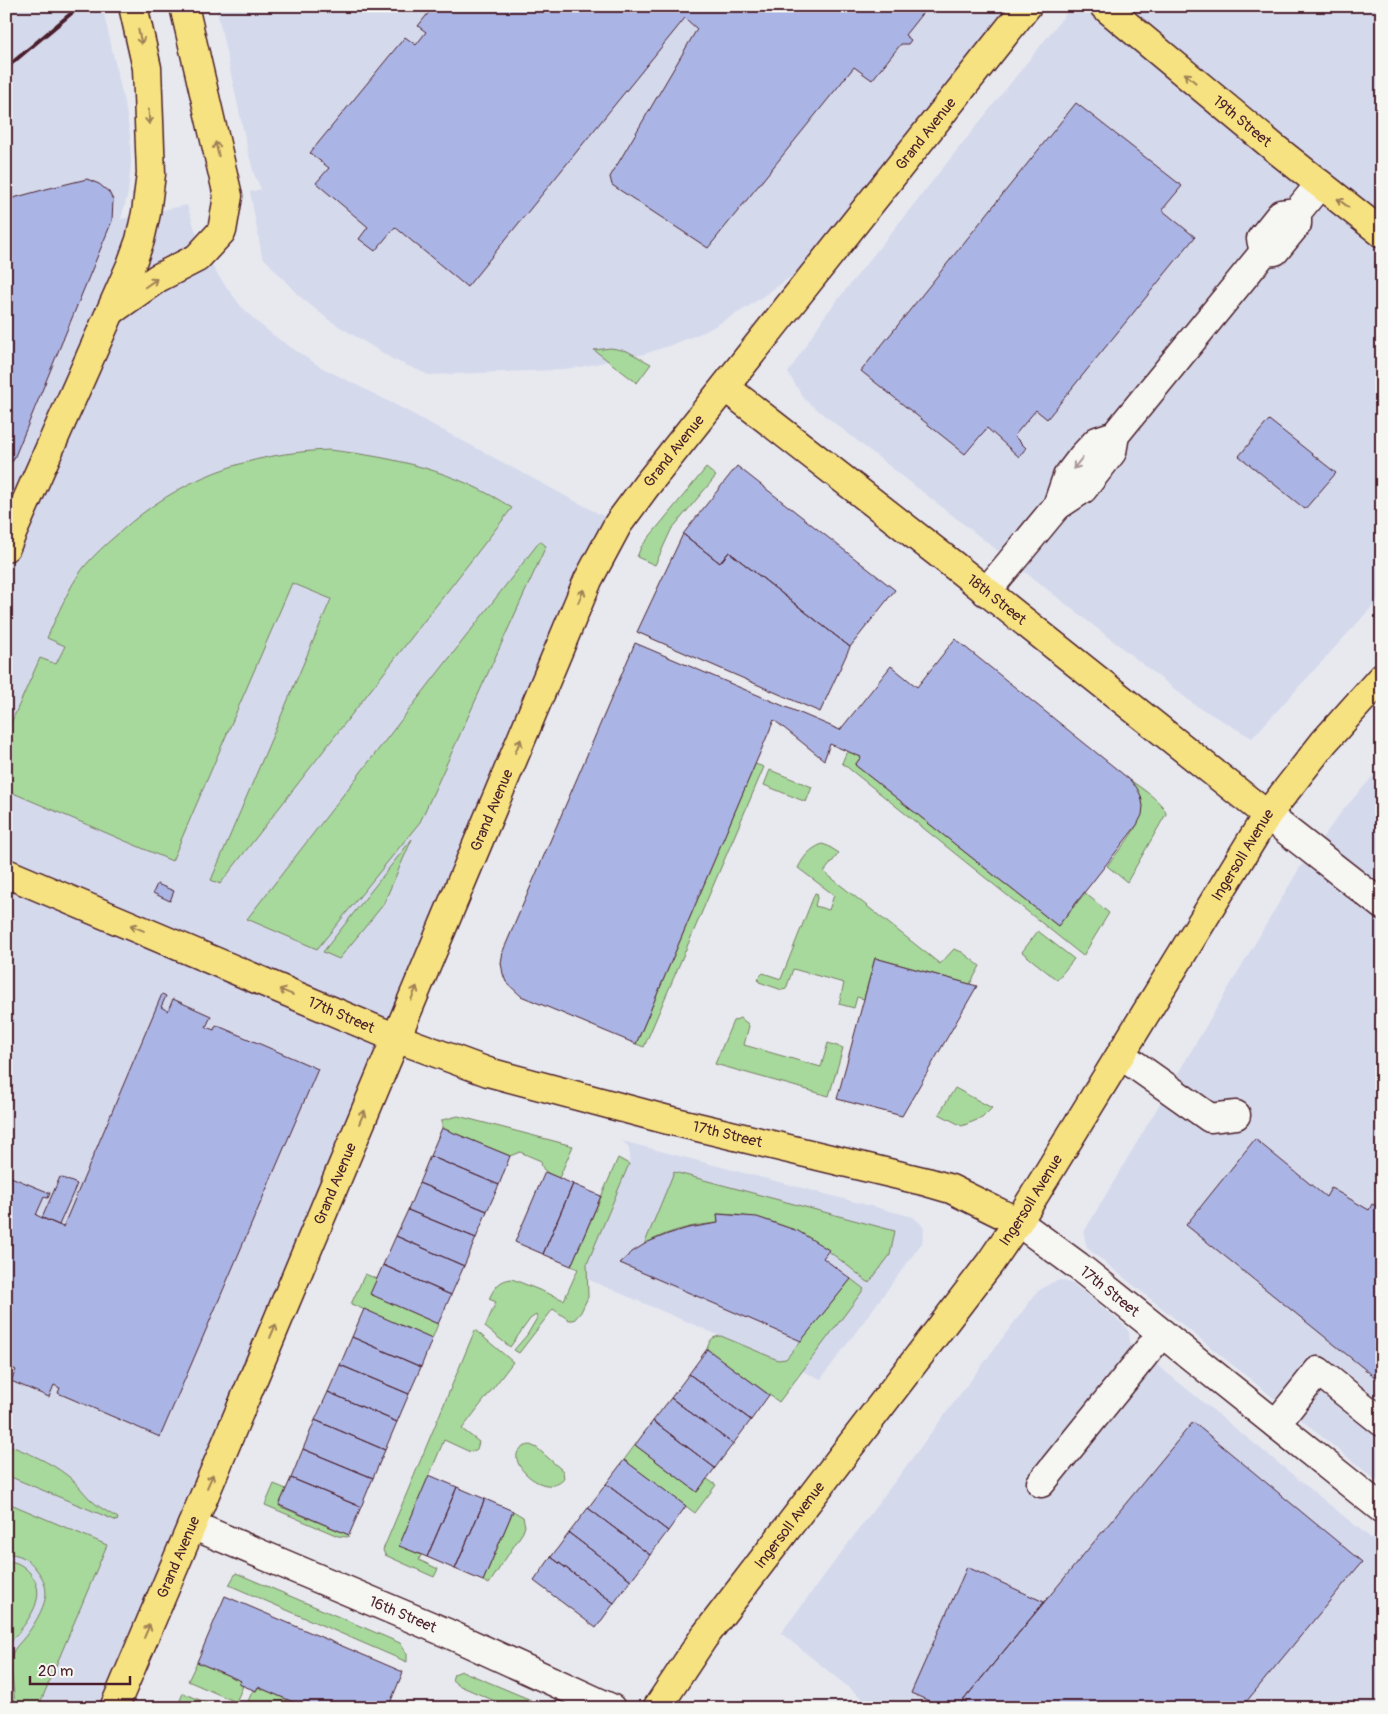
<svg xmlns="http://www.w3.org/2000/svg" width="1388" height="1714" viewBox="0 0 1388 1714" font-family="Pangolin,sans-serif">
<rect width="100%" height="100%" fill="#e7e9ef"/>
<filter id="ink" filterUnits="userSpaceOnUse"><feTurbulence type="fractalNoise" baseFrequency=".02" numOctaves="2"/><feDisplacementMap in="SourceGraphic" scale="10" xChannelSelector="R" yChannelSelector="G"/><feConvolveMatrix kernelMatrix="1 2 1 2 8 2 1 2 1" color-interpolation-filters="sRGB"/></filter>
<g filter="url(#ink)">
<path fill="#d5d9ec" d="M6,6H102L126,110L130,135L131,164L128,193L121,219L187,205L200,244L217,274L240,305L257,322L277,338L319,366L392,403L618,524L114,1708H6Z
M216,6H1027L833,248L746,308L706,331L671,345L644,354L609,361L581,367L553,370L429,375L394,360L329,320L299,296L262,256L250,192L261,189L254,174L247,147Z
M1072,6H1382V596L1252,738L1195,705L805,400L788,373L824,317Z
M1382,766V1485L1087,1248L1084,1235L1085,1230L1299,869L1343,810Z
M622,1141L913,1217L919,1222L924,1228L922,1243L821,1379L587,1279V1264L629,1164L630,1155L628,1146Z
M1060,1280L1071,1283L1083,1291L1125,1326L1129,1332L1130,1343L1382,1547V1708H874L781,1633L1037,1292L1051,1283Z"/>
<path fill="#a6d99b" stroke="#787c63" d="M611,348L627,351L651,364L637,383L594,350Z
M329,450C394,457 456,471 512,508L220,884L211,880L331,599L292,583L172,861L6,790V734L40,658L56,664L65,646L47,638C58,614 68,588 84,567C94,555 107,543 119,533C179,478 248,453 329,450Z
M706,468L716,476L671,530L655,565L637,557L641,547Z
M540,541L546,546L420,822L317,949L247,919Z
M847,751L861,757L855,765L1058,926L1085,893L1109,913L1083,956L842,763Z
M755,764L764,767L644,1047L636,1044Z
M770,770L812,787L806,802L764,785Z
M1129,779C1138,786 1165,803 1166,814L1127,882L1107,866C1127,839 1159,812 1129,779Z
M412,839L383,905L339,959L323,952Z
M822,844L828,846L839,853L824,872L940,964L954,949L962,952L980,966L970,984L875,958L864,999L857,997L854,1008L839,1004L844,983L793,969L786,989L782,990L759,982L758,978L763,973L781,979L815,893L818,894L815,906L829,910L834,895L798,868C804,856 810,849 822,844Z
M1038,931L1074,959L1057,980L1022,952Z
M740,1018L747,1023L749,1026L744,1045L821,1067L828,1043L843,1048L829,1096L715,1064L733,1021Z
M955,1088L992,1108L982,1118L962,1126L939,1114Z
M458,1116L573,1146L559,1178C550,1174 541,1172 541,1161L520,1152L510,1156L442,1128V1120Z
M618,1158L629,1164L587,1264L588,1297L581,1312L574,1320H569L553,1309L519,1353L514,1350L527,1335L537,1318L536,1315L530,1319L510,1347L485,1327L496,1302L489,1299C494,1288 499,1280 512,1279L564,1300L578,1269L571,1266Z
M674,1172L895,1231L890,1255L869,1283C819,1242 785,1215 717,1214L718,1223C693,1225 665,1231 644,1245Z
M365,1274L377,1279L371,1294L438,1324L432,1339L351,1304Z
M851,1279L864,1289L779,1402L707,1349C710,1340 711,1337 721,1336L778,1360L786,1359Z
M475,1330L513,1362L462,1429L479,1442L477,1449L472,1452L468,1451L444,1440L400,1545L421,1555L419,1560L438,1569L434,1577L385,1555L383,1550Z
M6,1444C28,1453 49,1461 68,1476C76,1482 82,1491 89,1498C98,1507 108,1512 118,1518L117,1521L6,1475Z
M530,1445L537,1448L563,1471L564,1479C543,1503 493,1451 530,1445Z
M635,1445L697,1492L707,1479L716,1485L695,1513L624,1460Z
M274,1484L286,1489L279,1506L349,1535L348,1537L338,1536L265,1505Z
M6,1502L107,1545L38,1708H14C16,1692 8,1665 12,1654C15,1647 20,1643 24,1638C33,1627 50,1601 45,1586C44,1580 40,1574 36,1569C29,1559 18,1553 6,1554Z
M513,1511L523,1517L525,1526L523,1532L489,1584L483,1581Z
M6,1561C16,1561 23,1565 30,1573C52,1599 22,1627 6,1648Z
M236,1573L400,1643L407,1654V1662L229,1585Z
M197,1662L241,1681L239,1684L243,1686L236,1702L188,1681Z
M462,1671L531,1700L529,1705L534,1708H511L458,1685L452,1680L454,1674Z
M258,1687L307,1708H245L253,1690L256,1691Z
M183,1693L219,1708H177Z"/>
<path fill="#abb5e5" stroke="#4a1f2b" d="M434,6H928L905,35L911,40L908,44H901L872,80L854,67L708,248L612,185L610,177L697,29L685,18L467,287L395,227L375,251L359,239L368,227L316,183L329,168L310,153L405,37L416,45L426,32L418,26Z
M1076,103L1182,186L1162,210L1195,237L1047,419L1036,410L1014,436L1026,448L1019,457L987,428L965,454L861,371Z
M87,179L99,184L109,192L113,200L112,221L13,461L6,460V200L46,189Z
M1269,420L1336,473L1305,509L1239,456Z
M737,466L895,590L850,647L729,552L720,563L683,534Z
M683,534L720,563L729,552L850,647L820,712L637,632Z
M955,639L1129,779L1137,788L1141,796L1143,806L1142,815L1137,825L1058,926L855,765L861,757L830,744L824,760L774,720L636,1044L521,996L506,982L503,974L501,963L503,951L635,643L840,730L891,666L917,687Z
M157,884L174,891L170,901L153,893Z
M875,958L977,986L902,1116L837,1099Z
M162,994L166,996L161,1007L168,1011L173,999L211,1016L206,1027L214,1030L216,1025L318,1069L160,1437L58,1393L60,1388L54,1385L49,1397L11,1381L16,1370L8,1366L6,1370V1360L9,1354L6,1353V1175L50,1193L48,1198L44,1197L36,1215L63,1227Z
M442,1128L510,1156L499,1185L430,1156Z
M1255,1139L1326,1197L1331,1188L1369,1210L1372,1204L1379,1207L1382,1204V1383L1186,1225Z
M430,1156L499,1185L487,1211L419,1183Z
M545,1172L573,1184L543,1254L515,1242Z
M60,1177L77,1184L59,1225L42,1218Z
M419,1183L487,1211L476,1238L408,1210Z
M573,1184L601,1196L571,1266L543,1254Z
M408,1210L476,1238L464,1266L396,1236Z
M717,1214L757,1217L798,1231L829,1250L823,1258L851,1279L801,1341L620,1263L632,1252L648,1242L668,1234L688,1228L718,1223Z
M396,1236L464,1266L451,1295L383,1265Z
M383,1265L451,1295L438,1324L370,1294Z
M364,1309L432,1339L421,1367L352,1337Z
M352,1337L421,1367L409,1394L340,1365Z
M707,1349L769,1395L751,1420L689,1374Z
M340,1365L409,1394L397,1422L328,1392Z
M689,1374L751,1420L733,1444L671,1398Z
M328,1392L397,1422L385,1450L315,1420Z
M671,1398L733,1444L715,1468L653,1421Z
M315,1420L385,1450L373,1478L303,1449Z
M653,1421L715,1468L697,1492L635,1445Z
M1193,1422L1362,1562L1241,1708H957Z
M303,1449L373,1478L361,1507L291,1478Z
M624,1460L686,1506L668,1531L606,1484Z
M429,1475L457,1487L427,1557L399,1546Z
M291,1478L361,1507L349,1535L279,1505Z
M606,1484L668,1531L650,1555L588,1508Z
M457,1487L485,1499L455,1569L427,1557Z
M485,1499L513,1511L483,1581L455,1569Z
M588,1508L650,1555L631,1580L569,1533Z
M569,1533L631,1580L614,1603L551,1557Z
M551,1557L614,1603L596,1628L534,1581Z
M967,1567L1044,1602L957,1708H945L911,1693Z
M225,1596L403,1672L388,1708H307L258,1687L256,1691L239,1684L241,1681L197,1662Z"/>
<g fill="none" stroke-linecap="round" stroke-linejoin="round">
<defs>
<g id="minor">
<path d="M1297,212L1281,214L1261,239L1264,252L1275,251L1297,224V212L1320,184"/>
<path d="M1115,435L1097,441L1083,456L1067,477L1057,506L1083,489L1112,452L1115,435L1264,252"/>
<path d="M986,592L1057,506"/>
<path d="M1267,815L1382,905"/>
<path d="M1121,1055L1210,1118L1236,1115"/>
<path id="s1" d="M1018,1222L1078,1266L1382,1509"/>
<path d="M1276,1424L1318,1371L1382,1422"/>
<path d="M1041,1483L1162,1333"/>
<path id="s2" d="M192,1525L447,1633L611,1708"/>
</g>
<g id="major">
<path id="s3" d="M1104,6L1277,150L1382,233"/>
<path d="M111,311L158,278L197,258L222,231L228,196L184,6"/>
<path id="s4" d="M725,387L961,571L1267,815"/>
<path d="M6,547L131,265L140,240L146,213L151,174L147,68L133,6"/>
<path id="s5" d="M6,873L396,1038L488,1072L668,1120L927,1182L951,1189L1018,1222"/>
<path id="s6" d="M114,1708L192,1525L588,580L618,524L646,486L1027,6"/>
<path id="s7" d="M657,1708L704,1637L990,1263L1018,1222L1267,815L1324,742L1382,677"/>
</g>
</defs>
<use href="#minor" stroke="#4a1f2b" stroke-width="31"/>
<use href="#major" stroke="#4a1f2b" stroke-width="31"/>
<use href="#minor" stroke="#f6f6f2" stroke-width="28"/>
<use href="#major" stroke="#f7e281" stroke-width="28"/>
<path stroke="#4a1f2b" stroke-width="4" d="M6,68L80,6"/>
</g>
<defs><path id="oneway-shaft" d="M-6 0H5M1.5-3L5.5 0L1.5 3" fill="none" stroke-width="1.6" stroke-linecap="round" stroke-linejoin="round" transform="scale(1.25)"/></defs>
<g stroke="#a08056">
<use href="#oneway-shaft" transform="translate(140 37) rotate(77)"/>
<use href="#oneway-shaft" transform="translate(1190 78) rotate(-140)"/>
<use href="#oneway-shaft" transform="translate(149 117) rotate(88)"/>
<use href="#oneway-shaft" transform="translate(217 149) rotate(-103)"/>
<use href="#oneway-shaft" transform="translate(1343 203) rotate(-142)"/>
<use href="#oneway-shaft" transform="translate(151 283) rotate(-35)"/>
<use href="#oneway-shaft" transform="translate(581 596) rotate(-67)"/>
<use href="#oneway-shaft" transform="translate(518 746) rotate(-67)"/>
<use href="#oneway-shaft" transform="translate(137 928) rotate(-157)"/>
<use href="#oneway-shaft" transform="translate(286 992) rotate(-157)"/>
<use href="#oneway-shaft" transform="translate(414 993) rotate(-67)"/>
<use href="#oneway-shaft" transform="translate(362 1117) rotate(-67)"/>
<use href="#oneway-shaft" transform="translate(273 1331) rotate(-67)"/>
<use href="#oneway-shaft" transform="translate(210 1481) rotate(-67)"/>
<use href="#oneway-shaft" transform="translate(147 1631) rotate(-67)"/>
</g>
<use stroke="#a99598" href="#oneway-shaft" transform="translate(1078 463) rotate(128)"/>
</g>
<g text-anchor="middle" stroke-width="4" stroke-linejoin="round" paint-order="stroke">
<g font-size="15" fill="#4a1f2b" stroke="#f6f6f2">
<text dy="5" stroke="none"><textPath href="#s3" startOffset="180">19th Street</textPath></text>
<text dy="5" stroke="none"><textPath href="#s6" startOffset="1784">Grand Avenue</textPath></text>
<text dy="5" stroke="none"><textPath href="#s6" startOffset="1379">Grand Avenue</textPath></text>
<text dy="5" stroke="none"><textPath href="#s4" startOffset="345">18th Street</textPath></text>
<text dy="5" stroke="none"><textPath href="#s6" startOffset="974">Grand Avenue</textPath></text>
<text dy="5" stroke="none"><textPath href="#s7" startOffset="1036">Ingersoll Avenue</textPath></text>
<text dy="5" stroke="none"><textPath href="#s5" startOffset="364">17th Street</textPath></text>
<text dy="5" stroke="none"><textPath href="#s5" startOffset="769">17th Street</textPath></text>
<text dy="5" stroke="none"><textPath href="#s6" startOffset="569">Grand Avenue</textPath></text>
<text dy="5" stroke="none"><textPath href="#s7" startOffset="631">Ingersoll Avenue</textPath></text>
<text dy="5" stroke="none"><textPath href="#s1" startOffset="115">17th Street</textPath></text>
<text dy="5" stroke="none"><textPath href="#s7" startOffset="226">Ingersoll Avenue</textPath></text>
<text dy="5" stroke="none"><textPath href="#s6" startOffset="164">Grand Avenue</textPath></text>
<text dy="5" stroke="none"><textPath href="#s2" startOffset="229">16th Street</textPath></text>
</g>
</g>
<rect width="1388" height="1714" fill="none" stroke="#f6f6f2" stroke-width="25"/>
<rect x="12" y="12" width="1363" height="1689" fill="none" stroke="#4a1f2b" stroke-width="2" filter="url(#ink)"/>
<path d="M30 1676v8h100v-8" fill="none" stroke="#4a1f2b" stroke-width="2.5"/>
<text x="38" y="1676" font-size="15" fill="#4a1f2b" stroke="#f6f6f2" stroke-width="4" paint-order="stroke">20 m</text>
</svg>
